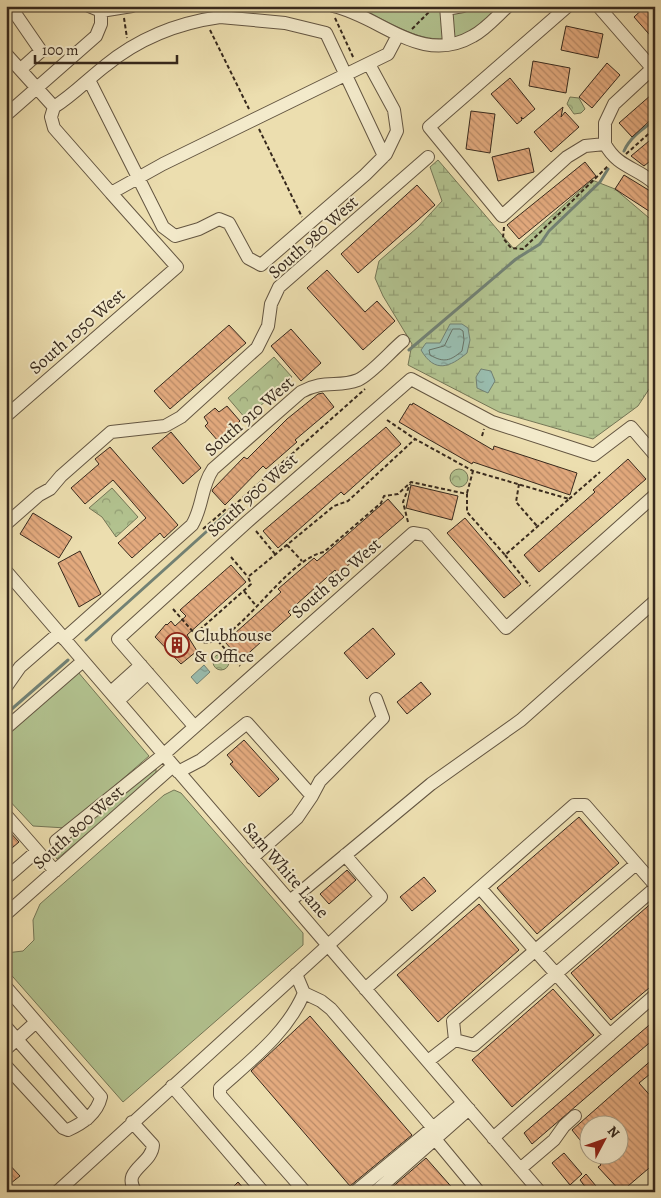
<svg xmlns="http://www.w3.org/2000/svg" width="661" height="1198" viewBox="0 0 661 1198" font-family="Alegreya,serif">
<defs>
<pattern id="wetland-marsh" width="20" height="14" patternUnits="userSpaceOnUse" patternTransform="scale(1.25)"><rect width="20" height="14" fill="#b2c28f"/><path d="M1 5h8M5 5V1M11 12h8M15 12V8" fill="none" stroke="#929e74"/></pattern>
<pattern id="park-crowns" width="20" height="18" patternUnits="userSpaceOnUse" patternTransform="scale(1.25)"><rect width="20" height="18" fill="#b2c28f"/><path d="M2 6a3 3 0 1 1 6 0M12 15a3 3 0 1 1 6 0" fill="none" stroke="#929e74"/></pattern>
<pattern id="water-ripples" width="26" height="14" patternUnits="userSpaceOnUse" patternTransform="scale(1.25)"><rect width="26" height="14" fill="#99bcae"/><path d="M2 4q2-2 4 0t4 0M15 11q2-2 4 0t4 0" fill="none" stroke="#7e998d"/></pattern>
<pattern id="building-back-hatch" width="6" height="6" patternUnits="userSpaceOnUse" patternTransform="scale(1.25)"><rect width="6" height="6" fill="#e3aa7e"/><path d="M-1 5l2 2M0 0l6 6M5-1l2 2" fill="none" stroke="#b98a67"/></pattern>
</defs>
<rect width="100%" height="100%" fill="#ecdeaf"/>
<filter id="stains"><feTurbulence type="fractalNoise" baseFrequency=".004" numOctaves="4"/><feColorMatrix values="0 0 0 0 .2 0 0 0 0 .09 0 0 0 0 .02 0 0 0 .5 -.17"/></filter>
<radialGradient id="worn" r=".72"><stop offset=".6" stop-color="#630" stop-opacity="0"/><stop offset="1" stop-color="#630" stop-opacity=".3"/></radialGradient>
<path fill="#b2c28f" stroke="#747656" d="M357,6H500C491,14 483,23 473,29C434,55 393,24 357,6Z
M78,672L149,756L66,828L33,826L6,797V735Z
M156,767V776L57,859L53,854L116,797Z
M174,790L181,793L303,933V945L123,1102L6,969V953L23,951L34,940L33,920L40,904L164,795Z"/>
<path fill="url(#wetland-marsh)" stroke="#747656" d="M438,160L514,249L592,180L615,189L655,223V380L638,406L593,439L499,412L408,365L412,344L383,296L375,278L379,261L418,227L442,201L430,167Z"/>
<path fill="url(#park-crowns)" stroke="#747656" d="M570,97L579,98L585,109L581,113L574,114L567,104Z
M274,357L292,377L246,419L228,398Z
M450 478a9 9 0 1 1 18 0a9 9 0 1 1-18 0Z
M112,488L138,517L116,537L102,517L89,508Z
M213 662a8 8 0 1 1 16 0a8 8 0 1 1-16 0Z"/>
<path fill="url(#water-ripples)" stroke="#728174" d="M450,324H462L468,328L470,340L467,353C450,367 435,374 421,350L426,343H440Z
M481,369L491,371L495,381L488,393L477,388L476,377Z
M204,665L210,672L197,684L191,677Z"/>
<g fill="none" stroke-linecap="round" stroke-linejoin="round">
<path stroke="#687266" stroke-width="1" d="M453,329H460L463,331L464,340L462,351C450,361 444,363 430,355L429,350L444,346Z"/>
<path stroke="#728174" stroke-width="3" d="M624,151C630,137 643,129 655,120
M409,350L516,259L540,244L549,231L600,182L608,169
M86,640L226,514
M6,714L68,660"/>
</g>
<path fill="url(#building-back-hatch)" stroke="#37291d" d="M646,6H655V41L634,17Z
M566,26L603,34L598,58L561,50Z
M533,61L570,68L566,93L529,86Z
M607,63L620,75L592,108L579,97Z
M510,78L535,109L523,119L521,117L522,120L517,124L491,94Z
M651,95L655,100V116L632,137L619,123Z
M563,107L561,117L565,112L579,127L551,152L534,132Z
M471,111L495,114L490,153L466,149Z
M655,136V157L644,166L631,156Z
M529,148L534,172L498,181L492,157Z
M585,162L596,176L519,239L507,225Z
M624,175L655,194V209L652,213L615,189Z
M417,185L435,205L358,273L341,254Z
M327,270L365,312L377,301L395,321L363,350L307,288Z
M229,325L246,343L170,409L154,391Z
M291,329L321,363L301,381L271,346Z
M323,393L334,407L295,440L297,442L266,469L263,466L225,505L212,491L213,489L244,457L247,459L287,419L318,394Z
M413,403L493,450L494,446L577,473L570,495L473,462L472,464L428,439L399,422L410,404L412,405Z
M227,406L240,421L218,441L205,426L208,423L204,417L215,408L219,412Z
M386,427L401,444L344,495L341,492L278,548L263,531Z
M171,432L201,468L183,484L152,448Z
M110,447L178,525L164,538L160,533L132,558L118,543L146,518L113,480L85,504L71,488L99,464L95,459Z
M628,459L646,479L539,572L524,555L595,492L593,490Z
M411,485L458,496L452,520L406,508Z
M388,499L404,517L338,574L335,570L288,612L291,615L241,660L225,642L281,592L278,589L314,558L317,561Z
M33,513L72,537L59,558L20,534Z
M465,518L521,584L504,598L447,533Z
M80,551L101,594L79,607L58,563Z
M231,565L246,582L187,635L197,651L181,664L155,637L166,624L167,625L171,621L175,626L186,616L180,610Z
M373,628L395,654L367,679L344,653Z
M421,682L431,694L407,714L397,702Z
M244,740L279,779L259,797L230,764L233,762L227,755Z
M579,817L619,863L537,934L497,888Z
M6,828L19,842L6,853Z
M347,870L356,880L329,904L320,894Z
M424,877L436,891L412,911L400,897Z
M655,900V983L611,1020L571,973Z
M479,904L519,950L438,1022L397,975Z
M553,989L594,1035L512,1107L472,1060Z
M310,1016L412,1135L350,1186L251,1071Z
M655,1020V1038L532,1144L524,1133Z
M655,1057V1070L639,1083L655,1101V1163L621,1192L598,1167L601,1165L593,1156H618V1126H588V1150L572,1130Z
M564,1153L582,1174L570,1185L552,1163Z
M426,1158L456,1192H393L390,1189Z
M6,1161L20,1176L6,1187Z
M586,1174L601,1192H589L580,1180Z
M238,1182L247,1192H228Z"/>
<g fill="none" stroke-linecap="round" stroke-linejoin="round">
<defs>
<path id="minor" d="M10,6L41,51L21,69
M89,6L101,11L132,6
M333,6C382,17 421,66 473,36C486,29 497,16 508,6
M446,6L449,44
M568,6L429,127L502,216L567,157L585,146L605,144
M598,6L652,68
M446,9L463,6
M220,17L285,23L326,33L384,156
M6,54L54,107L51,117L54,128L111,193L163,164L388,54L398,35
M89,80L163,227L175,236L199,229L219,219L229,223L248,258L261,265L365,175L386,154L397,131L394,110L369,64
M54,107C73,95 87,80 105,66C139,38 177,23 220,17L219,6
M6,115L96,36L101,24V11
M605,144V123L614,104L655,66
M605,144C618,168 637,167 655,184
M6,416L177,267L111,193
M6,524L39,495L50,489L61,476L111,432L165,426L181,417L257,348L268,326L271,304L279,287L428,157
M6,571L540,1192
M64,639L192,525C203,507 201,486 213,469L301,392C324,379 338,388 358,380C371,374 391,351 403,341
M6,687L20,667L59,633
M111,692L141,665
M118,701L148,673
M194,726L118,639L247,522L411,379L492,422L594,455L631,427L655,455
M6,728L83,661
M178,772L201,760L247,723L312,796L297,818L252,858
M312,796L320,781L383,718L376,699
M6,815L55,871
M56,841L163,755L413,533L425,535L506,628L655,495
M6,878L37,851
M480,888L610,1035
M290,901L431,784L521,720L655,601
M6,914L173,766
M296,974L304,993C287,1033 251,1060 220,1088V1095L305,1192
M6,987L101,1097C97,1114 83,1123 68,1130L63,1128L6,1066
M365,989L574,805H585L655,885
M304,993L321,1001L331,1009L433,1128
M6,1027L87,1119
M455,1040L453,1021L636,864
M6,1049L36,1022
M428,1061L455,1040L474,1045L655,888
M172,1086L263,1192
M132,1122L153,1145C152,1165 120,1170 136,1192
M493,1138L655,995
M435,1139L479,1192
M520,1169L554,1140L564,1126L575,1116
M57,1192L381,897L345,855
M355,1192L463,1103
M375,1192L469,1109"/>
</defs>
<use href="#minor" stroke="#645642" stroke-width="14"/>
<path stroke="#37291d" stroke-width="2" stroke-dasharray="4 2.5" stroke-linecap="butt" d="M124,18L127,38
M335,18L354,59
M412,29L429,12L431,6
M210,30L249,109
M259,129L302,217
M626,154L655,128
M504,227L503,238L511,248L523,249L609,165
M387,420L415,439
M482,436L484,429
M519,484L516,502L537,526
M467,493L473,471
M569,499L600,472
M408,522L403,502L410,484
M203,529L226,509L229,510L365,389
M256,531L275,554
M287,545L302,561
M505,555L530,586
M231,557L248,577
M244,591L257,607
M173,609L202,642C235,650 283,560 324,552L381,503L384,496L398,494L411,482L467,494V512L505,555L569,499L473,471L415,439L348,501L334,506L248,577L251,584L249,586L195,634
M218,641L240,666"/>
<use href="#minor" stroke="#f3eacb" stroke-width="12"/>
</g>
<defs>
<symbol id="building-ring" viewBox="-11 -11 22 22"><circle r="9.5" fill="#f3eacb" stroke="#8f2418" stroke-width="1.5"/><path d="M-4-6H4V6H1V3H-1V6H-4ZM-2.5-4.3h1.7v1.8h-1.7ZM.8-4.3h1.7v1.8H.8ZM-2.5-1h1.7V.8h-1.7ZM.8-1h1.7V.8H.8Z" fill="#8f2418"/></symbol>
</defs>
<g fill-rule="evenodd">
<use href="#building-ring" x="163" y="631" width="28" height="28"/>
</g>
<g text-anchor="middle" stroke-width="4" stroke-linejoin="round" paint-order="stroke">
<g font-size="18" fill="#37291d" stroke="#f3eacb">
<text transform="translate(313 237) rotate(-42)" y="6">South 980 West</text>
<text transform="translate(77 331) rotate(-41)" y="6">South 1050 West</text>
<text transform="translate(249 416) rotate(-41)" y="6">South 910 West</text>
<text transform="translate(252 495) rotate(-42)" y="6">South 900 West</text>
<text transform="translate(336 578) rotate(-41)" y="6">South 810 West</text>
<text transform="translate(78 827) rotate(-42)" y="6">South 800 West</text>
<text transform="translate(286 870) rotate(49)" y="6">Sam White Lane</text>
</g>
<g font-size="18" fill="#37291d" stroke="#f3eacb" text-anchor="start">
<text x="194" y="641">Clubhouse<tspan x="194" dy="21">&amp; Office</tspan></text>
</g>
</g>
<rect width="661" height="1198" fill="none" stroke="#ecdeaf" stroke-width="25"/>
<rect x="8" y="8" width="646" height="1183" fill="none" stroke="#37291d" stroke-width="2.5"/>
<rect x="12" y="12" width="636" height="1173" fill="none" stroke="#37291d"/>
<g transform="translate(604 1140) rotate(49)"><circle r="24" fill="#f3eacb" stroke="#a89d85"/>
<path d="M0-4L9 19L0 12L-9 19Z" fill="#8f2418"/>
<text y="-8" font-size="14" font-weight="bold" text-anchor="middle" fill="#37291d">N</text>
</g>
<path d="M35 55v8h142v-8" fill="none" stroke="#37291d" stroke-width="2.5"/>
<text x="42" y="55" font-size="15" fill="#37291d" stroke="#f3eacb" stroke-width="4" paint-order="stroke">100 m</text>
<rect width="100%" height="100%" filter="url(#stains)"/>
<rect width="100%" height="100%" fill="url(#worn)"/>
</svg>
